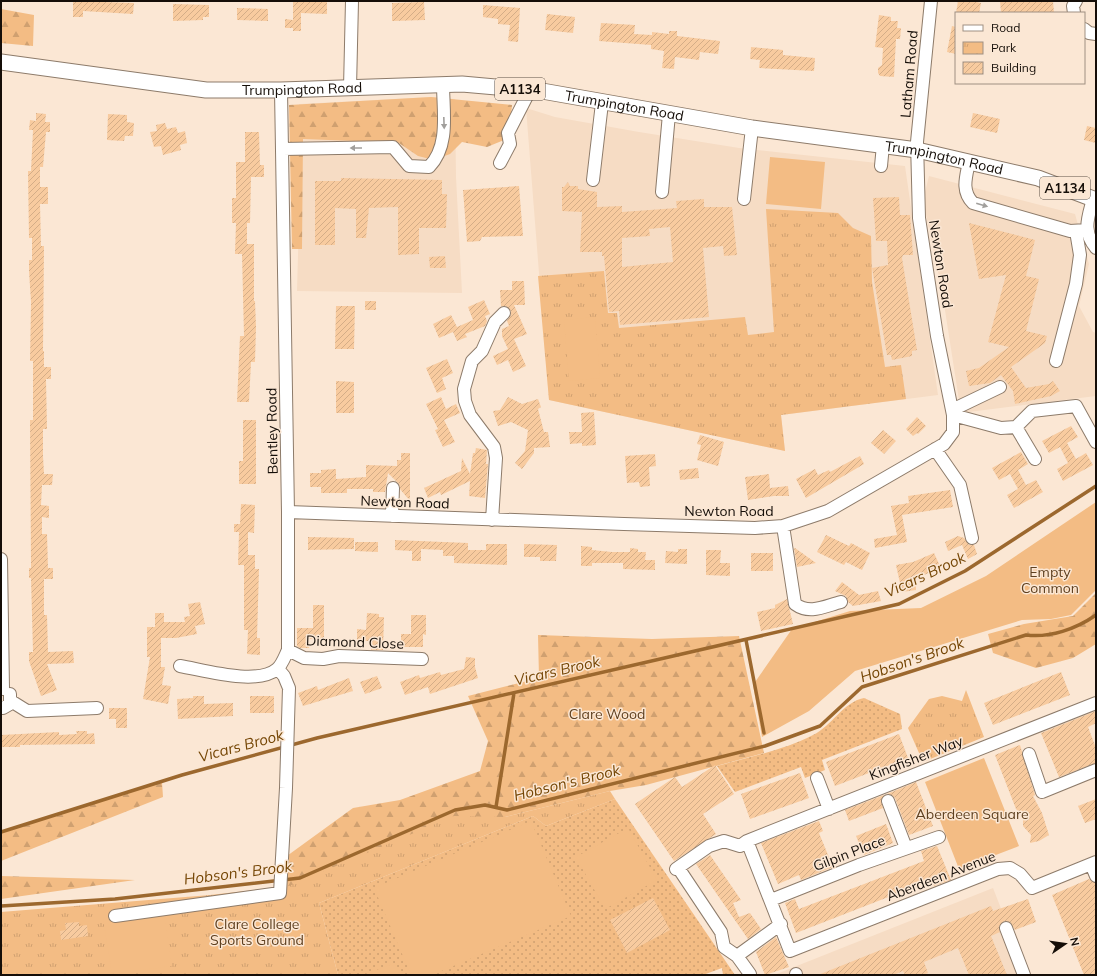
<svg xmlns="http://www.w3.org/2000/svg" width="1097" height="976" viewBox="0 0 1097 976" font-family="Mulish,sans-serif">
<defs>
<pattern id="grass-dots" width="8" height="8" patternUnits="userSpaceOnUse"><rect width="8" height="8" fill="#f3bc84"/><path d="M2 2h.1M6 6h.1" fill="none" stroke="#cfa070" stroke-width="1.8" stroke-linecap="round"/></pattern>
<pattern id="forest-firs" width="22" height="20" patternUnits="userSpaceOnUse"><rect width="22" height="20" fill="#f3bc84"/><path d="M5 1l3.5 6h-7zM16 11l3.5 6h-7z" fill="#cfa070"/></pattern>
<pattern id="park-tufts" width="24" height="20" patternUnits="userSpaceOnUse"><rect width="24" height="20" fill="#f3bc84"/><path d="M3 7l-1-3M5 7V3M7 7l1-3M15 17l-1-3M17 17v-4M19 17l1-3" fill="none" stroke="#cfa070"/></pattern>
<pattern id="building-hatch" width="6" height="6" patternUnits="userSpaceOnUse"><rect width="6" height="6" fill="#f8cb9f"/><path d="M-1 1l2-2M0 6l6-6M5 7l2-2" fill="none" stroke="#d4ad87"/></pattern>
</defs>
<rect width="100%" height="100%" fill="#fbe7d4"/>
<path fill="#f6dcc4" d="M431,97L455,99L456,177L462,293L297,291L301,148L299,104Z
M526,108L555,117L639,132L739,148L905,166L938,395L781,415L785,451L549,400Z
M929,176L1075,214L1089,264L1079,306L1093,332L1096,333V396L961,413L942,291L923,200Z
M993,888L1027,975H774Z"/>
<path fill="url(#grass-dots)" d="M864,698L900,714L902,729L822,760L825,770L805,778L801,767L735,792L717,766C749,757 784,750 813,735C832,726 843,702 864,698Z
M615,799L735,975H723L722,968L703,975H338L319,903L533,816L546,826Z"/>
<path fill="url(#forest-firs)" d="M1,9L34,15L33,46L1,43Z
M431,97L512,105L509,138L487,147L462,142L450,154L434,160L418,156L396,141L379,142L303,139L302,249H292L289,105Z
M1096,593V644L1073,658L1036,668L993,653L988,634L1024,624L1073,616Z
M538,635L652,639L739,636L764,753L646,785L610,791L505,817L293,909L280,861L353,808L400,800L480,771L488,741L468,696L539,678Z
M162,782L163,797L1,861V832Z
M1,876L135,880L1,899Z"/>
<path fill="url(#park-tufts)" d="M766,209L838,213L853,228L871,236L872,282L885,367L901,365L906,399L781,415L785,451L549,400L538,276L604,271L608,313H617L619,328L745,317L748,335L774,332Z
M966,690L984,737L923,762L908,728L929,699L942,696L962,701Z
M610,791L615,799L546,826L533,816L319,903L338,975H1V912L210,895L289,886L454,816L505,817Z"/>
<path fill="#f3bc84" d="M770,157L825,162L821,209L766,204Z
M595,317L600,378L569,381L564,320Z
M1096,502V590L1071,615L1051,619L1022,620L855,671L809,711L762,737L753,685L792,629L850,611L921,608L986,576Z
M984,758L1019,846L959,869L925,782Z
M531,821L571,916L432,975H411L374,888Z
M628,828L657,880L605,909L576,857Z
M164,910L172,966L112,974L103,918Z
M395,963L400,975H363Z"/>
<g fill="none" stroke-linecap="round" stroke-linejoin="round">
<path stroke="#9c682e" stroke-width="3.5" d="M746,640L764,733
M496,807L514,693
M1,832L182,775L317,738L899,604L965,571L1096,486
M1,906L115,899L300,878L455,810L485,805L507,810L765,746L820,726L862,687L1026,635C1050,638 1076,629 1096,615"/>
</g>
<path fill="url(#building-hatch)" fill-rule="evenodd" d="M73,1L134,3L133,14L83,11V17H73Z
M293,1H327V14L301,13V31H293V28H285V19L293,20Z
M958,1H978L977,2L981,3L979,13H956Z
M1000,1H1053L1054,13H1001Z
M424,2L425,20L392,21V3Z
M173,4L209,5V17H203V20L173,21Z
M483,5L520,8L518,42L508,41L510,25L498,24V19L483,17Z
M237,8L268,9V21L237,20Z
M547,14L575,17L573,33L545,30Z
M879,15L891,17V21H898L897,28H901L900,39H896L894,77L880,76L878,73V68L882,65L883,48L875,47Z
M601,23L635,25L634,34L652,35V32L669,34V31H677V36L720,41L718,54L700,52L699,60L675,57L674,69L662,68L664,51L651,49V45L599,41Z
M952,26L956,27V54L947,52Z
M751,47L783,50V55L815,58L814,71L759,68L760,60L750,59Z
M36,113L46,114L45,122H50V132H46L43,167H40V187H48V204H40L41,246H44L43,351H44V367H51V379H46L47,429H43V456L44,474H53L52,485H42L41,505L49,506V518L42,517V534H47L48,568H53V579H44V615H47L48,652L73,651L74,663L47,664L57,690L41,696L29,661V652H33L31,578H29V568H31L30,420H33V361H30L31,302L29,271V260H32V238H29L28,171H31L33,130H29L30,120L36,121Z
M973,113L1000,119L997,133L970,127Z
M108,114L127,115V122L134,123L133,136H125L124,141L107,140Z
M165,123L167,129L176,127L178,133L185,131L187,143L180,145L181,150L163,155L161,146L154,147L150,132L157,131L156,125Z
M1087,126L1096,128V143L1084,140Z
M245,132H259L260,165H264V177H251L250,223H247V244H254V301H255L256,327L255,362H251L249,402H237L240,336H244L242,254H235L236,223H232V198H236V162H245Z
M341,178L442,180V194H447L446,228H419V254L398,255V207L369,208L366,238H356V209L335,208V245H315V181H341Z
M568,182L570,186H578V189L597,192V207L622,206V212L677,208L676,201L704,199V207H732L737,255L724,256L723,246L703,248L709,317L620,325L619,311L609,312L604,256H602V252H580L582,212L562,211V187H564ZM670,227L673,262L622,267V238L650,236L649,229Z
M519,186L523,236L482,237L480,241L467,242L463,190Z
M899,197L900,215H910L913,255H903L902,258L917,350L912,351V356L892,360L891,355H887L872,268L888,265L887,241H876L873,198Z
M969,223L1035,240L1026,276L1039,279L1026,331L1047,336L1045,343L1011,367L1026,388L1049,384L1053,381L1060,391L1051,396L1015,404L1013,391L1001,375L990,383L969,386L966,371L979,368L1009,347L988,342L1006,275L979,279Z
M445,256L446,268H430L429,257Z
M512,281H524L525,305H514L527,334L514,339L526,366L513,372L508,360L497,365L493,356L508,349L502,336V329L509,326L507,321L511,315V311L506,306H501L500,290H512Z
M484,300L490,314L485,316L487,321L485,326L465,334L467,337L457,341L453,332L439,338L433,324L451,315L457,327L473,320L468,307Z
M365,301H376V310H365Z
M336,306H355L354,349H335Z
M447,359L453,373L442,378L446,389L437,393L426,368Z
M336,381L354,382V413H336Z
M441,397L446,409L456,404L460,413L444,420L455,442L443,447L435,430L438,429L426,404Z
M508,397L522,404L538,399L541,407L538,409L544,432H548L550,447L534,448V453L522,469L515,463L525,451L528,430L511,422L498,426L493,411L500,410Z
M594,412L596,445L582,446V443L570,444L569,432H582L581,413Z
M917,417L926,426L918,434L917,433L913,436L906,429Z
M243,420H256V484H239V461H243Z
M1071,426L1078,437L1067,443L1076,459L1086,453L1093,465L1063,481L1057,469L1068,463L1060,447L1049,453L1042,441Z
M883,430L896,441L884,454L871,443Z
M700,435L724,442L718,466L697,460L701,445L697,444Z
M476,448L487,450L486,464H488L485,498L469,496L470,481L441,495L440,492L428,498L424,488L461,471L462,458L470,474L473,453H475Z
M1021,452L1028,464L1018,470L1026,485L1036,480L1043,492L1014,508L1007,495L1018,489L1010,474L999,480L992,468Z
M401,453H410V501L400,489L399,484L388,473L385,492H373V489H347V493H321V487H310V473H321V470L336,469V479L366,477V465L397,466V460H401Z
M655,454L656,466L649,467L650,486L640,487L639,482L627,483L625,456Z
M860,456L864,464L806,498L796,479L815,469L818,475L829,470L830,472Z
M698,468L699,478L680,480L679,470Z
M769,474L770,488L788,486L789,496H774L748,500L745,477Z
M950,490L953,507L902,515L907,542L875,548L874,539L897,535L891,506L909,503L908,496Z
M241,504L255,505L254,533L248,532V555H255V569H259L257,638H260V655L247,654L248,630H244V565H238L239,532H234V524H240Z
M826,535L849,546L851,543L870,553L862,570L846,562L844,565L817,552Z
M958,536L964,538L969,545H974L977,554L968,559L962,545L948,551L945,542Z
M308,537L354,538V549L308,550Z
M395,540L468,543V550H486V544H507V565L454,563V556H443V550L421,549V561H412V551L395,550Z
M355,542H378V552L355,551Z
M524,544L557,545L556,561H540V557H524Z
M581,546L592,547V550L612,552H630V548L638,549V552H646L645,560H655V570L623,569V563H592V566H581Z
M794,548H795L816,563L797,567Z
M678,549H687V564L665,563L666,551L678,552Z
M706,550H721L720,563H730V576L706,575Z
M751,553H773V571H751Z
M934,553L940,566L934,569V571L916,578V590L902,592L896,565L913,562Z
M842,582L859,595L878,591L881,601L853,606L848,602L846,596L835,591Z
M787,599L793,624L761,631L757,612L775,608V605Z
M200,602L205,624L195,626L197,634L176,638H161V667H165L162,685L171,686L168,704L143,699L150,657H147V627H155V613H164V622H185L184,617L190,616L188,604Z
M313,605H324V639H309V648H300L297,646V628H313Z
M367,613L379,614V617H384L383,650H371V641H357V629L366,630Z
M411,615H426V635L423,634V647H401V634H411Z
M466,657L475,658V667L478,678L430,694L428,687L405,695L400,682L419,675L420,678L440,672L441,675L464,669Z
M1061,672L1070,695L993,725L984,703Z
M377,676L382,688L365,694L360,682Z
M349,678L353,691L303,706L298,693L317,686L318,690Z
M193,696H204V704L233,703V716L178,719L177,699L193,698Z
M250,696H274V713H250Z
M109,708H127V728H116V719H109Z
M1096,711V723L1088,727L1096,748V763L1059,777L1041,733Z
M76,731H87V734L94,733L95,744L20,745V747H1V735L59,732V735L77,734Z
M899,734L908,758L835,786L826,762Z
M1020,745L1035,795L1033,796L1042,813L1049,835L1039,841L1030,843L1031,835L1023,826V816L1016,809L995,755Z
M715,765L734,794L703,814L716,834L674,861L635,804L675,777L682,787Z
M800,773L809,798L750,819L741,794Z
M916,782L933,826L909,835L895,798L892,795L887,794Z
M884,795L881,800L883,808L849,821L845,810Z
M1096,799V819L1085,823L1078,806Z
M819,821L823,831L819,833L833,867L801,880L799,875L778,884L761,843Z
M886,824L893,843L864,855L856,836Z
M937,846L951,880L934,886L932,880L796,933L785,903L795,899L799,909L924,861L921,851Z
M710,855L741,900L733,903L739,917L750,913L761,929L748,939L696,864Z
M1089,879L1096,883V975H1084L1052,895Z
M653,898L670,930L627,953L610,920Z
M1028,899L1036,922L1015,930L1010,922L1004,921L999,926L1000,932L991,936L1007,975H969L958,948L924,962L928,973L922,975H905L903,971L893,975H818L991,906L993,911Z
M79,922V926L87,925L88,936L61,940L60,931L66,930L65,923Z
M776,937L789,967L765,975L756,952Z"/>
<g fill="none" stroke-linecap="round" stroke-linejoin="round">
<defs>
<path id="minor" d="M1074,13L1073,6L1076,1
M1084,29L1089,33L1096,34
M350,88L352,1
M283,149L393,147L409,166L429,167C450,146 443,111 443,84
M969,162C966,177 961,191 973,203L1070,231L1087,230
M500,163L510,144L508,133L530,90
M881,166L883,145
M593,180L602,103
M662,192L669,114
M744,199L752,128
M1093,199C1088,218 1082,231 1096,248
M1056,361L1076,284L1080,255L1076,231
M952,410L1000,387
M953,415L1001,428L1016,427L1035,459
M1016,427L1032,411L1076,406L1096,442
M935,449L960,485L972,538
M288,512L624,524L755,528L783,526L828,511L944,444L953,432V415L937,336L919,218L917,142L931,1
M392,516L393,488
M492,520L496,458L494,447L470,415L465,401L464,389L472,361L482,351L495,322L504,313
M783,526L795,604C810,615 825,606 841,602
M1,559L3,689
M288,650L304,658L323,659L339,656L422,659
M180,666C204,670 257,686 277,669C282,665 285,656 288,650V512L281,90
M11,701L27,711L97,708
M1,708H3L10,704V694
M1029,754L1042,792L1096,770
M817,778L829,809
M888,801L906,848
M747,841L790,951L998,869L1010,868L1020,874L1032,888L1096,862
M1091,864L1096,876
M676,869L709,846L724,841L740,846L747,841L1096,703
M681,872L721,932L724,947L737,956L750,974
M771,900L859,865L939,837
M115,916L280,893L286,788L289,688L284,676L278,669
M1006,928L1024,975
M737,956L781,924
M796,974V975"/>
<g id="major">
<path id="s1" d="M1,62L206,90H281L462,84L542,91L752,128L917,150L1038,178L1096,200"/>
</g>
</defs>
<use href="#minor" stroke="#8d7b6a" stroke-width="14"/>
<use href="#major" stroke="#8d7b6a" stroke-width="17"/>
<use href="#minor" stroke="#fff" stroke-width="12"/>
<use href="#major" stroke="#fff" stroke-width="15"/>
</g>
<defs><path id="oneway-solid" d="M-6-.8H1V-3.2L6.5 0L1 3.2V.8H-6Z"/></defs>
<g fill="#a19f9c">
<use href="#oneway-solid" transform="translate(444 123) rotate(88)"/>
<use href="#oneway-solid" transform="translate(356 148) rotate(180)"/>
<use href="#oneway-solid" transform="translate(982 205) rotate(16)"/>
</g>
<g text-anchor="middle" stroke-width="3" stroke-linejoin="round" paint-order="stroke">
<g fill="#fbe7d4" stroke="#5a4f45" stroke-width="1">
<rect x="495" y="78" width="50" height="22" rx="3"/>
<rect x="1040" y="177" width="50" height="22" rx="3"/>
</g>
<g font-size="13" font-weight="bold" fill="#150e08">
<text x="520" y="94">A1134</text>
<text x="1065" y="193">A1134</text>
</g>
<g font-size="14" fill="#150e08" stroke="#fbe7d4">
<text transform="translate(909 74) rotate(-85)" y="5">Latham Road</text>
<text dy="5" stroke="none"><textPath href="#s1" startOffset="303">Trumpington Road</textPath></text>
<text dy="5" stroke="none"><textPath href="#s1" startOffset="627">Trumpington Road</textPath></text>
<text dy="5" stroke="none"><textPath href="#s1" startOffset="951">Trumpington Road</textPath></text>
<text transform="translate(941 264) rotate(81)" y="5">Newton Road</text>
<text transform="translate(272 431) rotate(-91)" y="5">Bentley Road</text>
<text transform="translate(405 502) rotate(2)" y="5">Newton Road</text>
<text x="729" y="516">Newton Road</text>
<text transform="translate(355 642) rotate(2)" y="5">Diamond Close</text>
<text transform="translate(916 758) rotate(-21)" y="5">Kingfisher Way</text>
<text transform="translate(849 853) rotate(-21)" y="5">Gilpin Place</text>
<text transform="translate(941 876) rotate(-21)" y="5">Aberdeen Avenue</text>
</g>
<g font-size="14" fill="#5f4020" stroke="#fbe7d4">
<text x="1050" y="577">Empty<tspan x="1050" dy="16">Common</tspan></text>
<text x="607" y="719">Clare Wood</text>
<text x="972" y="819">Aberdeen Square</text>
<text x="257" y="929">Clare College<tspan x="257" dy="16">Sports Ground</tspan></text>
</g>
<g font-size="15" font-style="italic" fill="#754605" stroke="#fbe7d4">
<text transform="translate(925 575) rotate(-25)" y="5">Vicars Brook</text>
<text transform="translate(912 660) rotate(-19)" y="5">Hobson's Brook</text>
<text transform="translate(557 671) rotate(-13)" y="5">Vicars Brook</text>
<text transform="translate(241 746) rotate(-15)" y="5">Vicars Brook</text>
<text transform="translate(567 783) rotate(-14)" y="5">Hobson's Brook</text>
<text transform="translate(238 873) rotate(-7)" y="5">Hobson's Brook</text>
</g>
</g>
<rect width="1097" height="976" fill="none" stroke="#150e08" stroke-width="4"/>
<rect x="955" y="12" width="130" height="72" fill="#fbe7d4" stroke="#9f9082"/>
<rect x="963" y="25" width="20" height="6" fill="#ffffff" stroke="#9f9082"/>
<text x="991" y="32" font-size="12" fill="#150e08">Road</text>
<rect x="963" y="42" width="20" height="12" fill="url(#park-tufts)" stroke="#9f9082"/>
<text x="991" y="52" font-size="12" fill="#150e08">Park</text>
<rect x="963" y="62" width="20" height="12" fill="url(#building-hatch)" stroke="#9f9082"/>
<text x="991" y="72" font-size="12" fill="#150e08">Building</text>
<g transform="translate(1065 944) rotate(77)" stroke="#fbe7d4" stroke-width="3" paint-order="stroke">
<path d="M0-3L7 15L0 10L-7 15Z" fill="#150e08"/>
<text y="-6" font-size="11" font-weight="bold" text-anchor="middle" fill="#150e08">N</text>
</g>
</svg>
